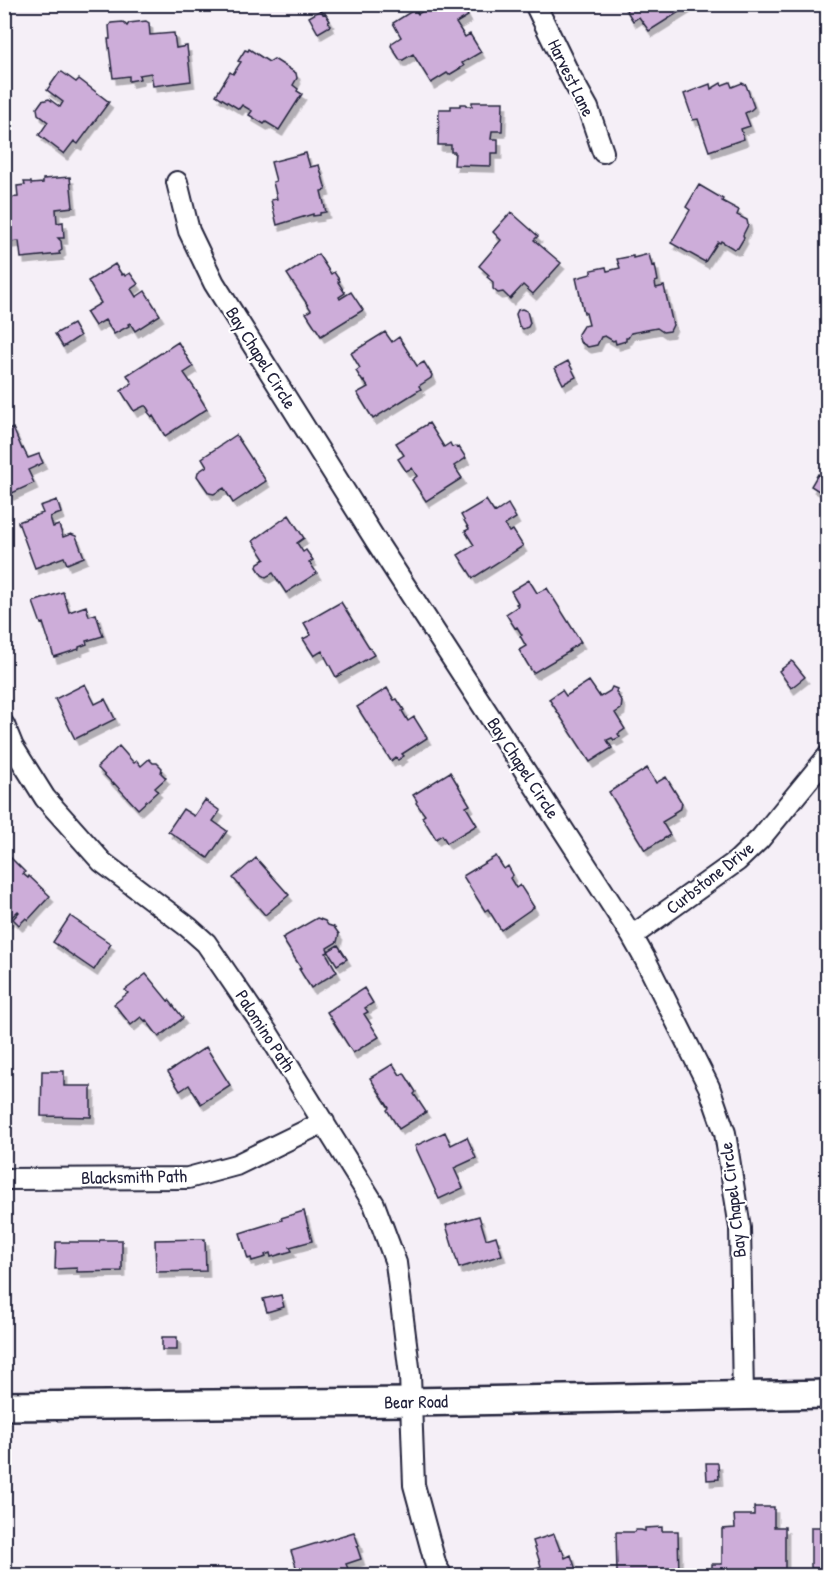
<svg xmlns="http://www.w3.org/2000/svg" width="832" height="1580" viewBox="0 0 832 1580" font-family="'Patrick Hand',sans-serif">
<defs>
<filter id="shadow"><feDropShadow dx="3.5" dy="6" stdDeviation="0" flood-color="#0004"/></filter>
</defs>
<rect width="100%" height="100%" fill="#f5eff7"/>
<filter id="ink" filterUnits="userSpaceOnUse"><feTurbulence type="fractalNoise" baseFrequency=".0167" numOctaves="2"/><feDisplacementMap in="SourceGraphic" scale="12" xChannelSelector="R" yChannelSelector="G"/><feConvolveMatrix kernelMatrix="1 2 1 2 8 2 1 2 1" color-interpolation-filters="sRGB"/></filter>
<g filter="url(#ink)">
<path fill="#cdadd9" stroke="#22223b" stroke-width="1.5" filter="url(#shadow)" d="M427,4H461L468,16L456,23L465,37L470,34L481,52L462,63L464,66L449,75L447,73L431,83L413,54L403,60H400L391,46L392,43L401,37L393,23L415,9L418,14L426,9L424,7Z
M630,4H685L687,7L649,31L639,17L633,21L625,8Z
M321,10L323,14L325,13L330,21L328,22L330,26L318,33L309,17Z
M146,21L149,23L150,35L174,33L176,48L187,46L191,81L153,86L151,73L139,75L140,79L129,81V76L113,78L108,39H110L109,26L111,23L123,22L127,26L129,23Z
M249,49L269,62L274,59L296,73L297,78L293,85L298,89L297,91L302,94L279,130L266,122L264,124L249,115L252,111L242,105L239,109L216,95L230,72L233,74L241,62L238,61L245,50L248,51Z
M62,72L76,82L79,79L109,102L78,144L74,141L64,154L39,135L48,122L38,114L37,108L42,101L49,99L60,107L63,102L47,90L59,73Z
M730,82L732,87L742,83L746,85L754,107L751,110L745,113L750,126L741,129L744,139L709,151L698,119L693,120L684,94L710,84L711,89L721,83L722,85Z
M472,102H503L502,131H492L491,139H498V153H491V166L454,165L455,152H451V145H438L439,109H451V106H460V104H466V106H472Z
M306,153L310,167L319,165L326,190L321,191L326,212L320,213V215L313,216V214L277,225L271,200L277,199L273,182L276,181L271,162Z
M70,177L73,207L56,209L57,223L63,222L64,238H58L61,241L62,250L59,252L60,254L21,258L19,241L9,242L7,223H4V198L18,197L17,186L25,185L24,182H31V184L43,183V179Z
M699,185L723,199L722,201L739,210L737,215L747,220L748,225L743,235L744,238L738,248L734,249L721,241L720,243L718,242L705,262L671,243L690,210L686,207Z
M511,212L538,236L534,240L561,263L533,294L523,285L510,299L503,292L498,293L493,289V282L487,277L489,275L479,266L501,240L493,232Z
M318,254L331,274L334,272L340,281L338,282L345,293L339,297L340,299L351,292L363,310L321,336L306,313L311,310L287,274Z
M649,254L652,266L655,265L658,281L655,282L656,288L664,286L673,325L670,331L663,332L657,328L631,333L628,338H626V341L616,344L615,340L613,341L605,336L601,337L597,345L588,347L580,342L578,334L583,326L589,325L586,313H584L576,278L591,274V270L606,267L607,271L620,268L617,259L633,256V258Z
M115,264L122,275L124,274L125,276L130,273L138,284L131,289L136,297L145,291L160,315L135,331L130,323L128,324L129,326L114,334L105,320L95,326L86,312L101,303L88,281Z
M522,309L527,311L530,323L528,327L523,329L519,326L516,314L518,310Z
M73,324L80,336L63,347L55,334Z
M385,332L392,342L399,337L417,366L424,362L432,375L431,378L419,386L421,389L373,419L357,393L368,387L364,381L363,382L356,371L360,368L351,353Z
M178,342L193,367L184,373L200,396H199L207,409L165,436L153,416L152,417L148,412L149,411L146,406H144L134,411L121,391L132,383L127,375Z
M568,361L576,377L563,384L555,368Z
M429,423L444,447L450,443L452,447L455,446L457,448L459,447L466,458L454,466L462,478L426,501L412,480L417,476L412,468L406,471L398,459L404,455L396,443Z
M13,428L22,449L23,448L28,458L39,454L43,463L28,470L34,483L10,494L4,481V432Z
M236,435L266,481L233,503L224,488L214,494L209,493L197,476L198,472L207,466L202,458Z
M818,474L828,480V485L822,493L811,486Z
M57,500L61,513L50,517L53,527L59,525L63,537L71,534L76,536L84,557L67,564L64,557L35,568L18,522L43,513L40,506Z
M486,500L494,512L495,511L496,512L508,504L516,518L505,525L509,532L513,530L523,546L473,578L458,555L474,545L465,531L469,529L461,515Z
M289,515L304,538L297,543L303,552L306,550L313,560L309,562L317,573L286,593L273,573L266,577L262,575L257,567L258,563L265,559L253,541Z
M529,580L537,593L547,588L581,642L569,650L570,651L533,673L519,650L526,646L520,636L522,635L517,627L515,628L506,614L518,606L516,604L518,603L511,591Z
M63,592L69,612L86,606L89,616L96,614L103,636L86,641L87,644L79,647V649L54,657L43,623L41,624L33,602Z
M341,602L374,655L336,677L322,651L314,656L303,639L311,635L304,623Z
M792,661L805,677L791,688L779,671Z
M589,681L600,697L610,691L612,687L617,689L616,692L622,702L621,709L615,713L625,729L618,734L620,737L614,740L612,738L607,740L612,748L590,762L549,699L562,690L566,696Z
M85,684L95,704L105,699L115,719L75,739L55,699Z
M387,688L394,700L397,699L404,710L402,711L408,721L414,717L427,738L402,754L404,756L398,760L396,757L391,761L357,707Z
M119,746L134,763L137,761L141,766L149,759L153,763H157L162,768L161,773L166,778L155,788L158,791L138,809L114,783L113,784L97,767Z
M647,768L656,783L666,777L682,803L681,808L673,813L674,815L662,822L670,835L645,850L609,792Z
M450,772L470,805L466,807L477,825L447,843L442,835L436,839L422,817L425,815L416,803L417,801L413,795Z
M205,800L220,811L213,821L227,831L208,858L168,831L183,809L194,816Z
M8,855L25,872L23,874L28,878L29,876L50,896L28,920L26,918L19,925L13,919L19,912L18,911L4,924V908L7,905L4,903V859Z
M496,856L504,869L508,866L513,875L510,878L516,888L520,885L534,907L501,930L488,909L485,911L463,876Z
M256,858L289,895L265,915L233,878Z
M70,916L111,944L94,970L53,942Z
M317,918L325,921L328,925L334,927L339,934L337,942L327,948L329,952L326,953L337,972L311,988L299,969L301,968L282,938Z
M338,945L347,959L337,965L328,951Z
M146,974L168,1001L169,1000L183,1018L159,1037L146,1020L145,1021L141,1017L131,1025L114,1004L128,993L125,990Z
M364,988L373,1003L365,1008L368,1012L364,1014L379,1037L353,1053L327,1012Z
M206,1047L230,1085L201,1104L189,1085L180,1091L168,1072Z
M393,1064L400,1075L404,1073L416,1092L414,1094L426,1112L399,1129L387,1110L389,1108L370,1078Z
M42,1071H64V1086H91V1117L41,1116Z
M445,1132L451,1145L467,1137L476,1158L454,1168L463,1188L439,1199L415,1146Z
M304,1211L312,1241L290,1247L292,1251L271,1257L270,1253L265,1255L266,1257L252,1261L251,1258L248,1259L240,1233L282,1220L281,1218Z
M479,1216L486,1239L496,1236L502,1255L459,1268L446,1225Z
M205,1239L206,1271L156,1272L155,1240Z
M100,1240H122V1271L77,1272V1268L55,1269L56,1242H99Z
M281,1295L284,1307L267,1312L263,1299Z
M162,1337H177V1350H162Z
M706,1463H718L719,1479L707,1480Z
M754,1507H774V1527H785V1569H751V1576H712V1564H722V1529L735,1528L734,1515H754Z
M662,1527V1531H678L679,1576H652V1572L617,1573L616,1532H635L636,1530H641L645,1531V1528Z
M811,1527H828V1568H811Z
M354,1532L359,1546L357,1547L361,1559L346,1564L351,1576H299L291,1551Z
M554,1534L560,1550L562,1549L565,1558L571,1555L578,1576H526L525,1572L541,1566L533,1541Z"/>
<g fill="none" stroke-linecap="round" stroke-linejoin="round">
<defs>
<path id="street" d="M535,4L568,72L588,108L603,152
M177,182L189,231L214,283L376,541L632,936L645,959L709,1087L725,1133L740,1228L743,1396
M4,725L13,747L45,798L102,862L188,927L206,943L269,1035L374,1204L396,1263L410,1375L414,1485L436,1566L442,1576
M632,936L737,861L760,839L828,756
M4,1179L188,1178L236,1165L324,1122"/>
<path id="secondary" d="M4,1406L411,1402L828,1394"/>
</defs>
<use href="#street" stroke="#22223b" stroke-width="24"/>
<use href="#secondary" stroke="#22223b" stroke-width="32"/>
<use href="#street" stroke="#fff" stroke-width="20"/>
<use href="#secondary" stroke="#fff" stroke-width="27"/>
</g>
</g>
<g text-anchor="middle" stroke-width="4.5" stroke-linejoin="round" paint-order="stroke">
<g font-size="18" fill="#22223b" stroke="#fff">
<text transform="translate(571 78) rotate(64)" y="6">Harvest Lane</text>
<text transform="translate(261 358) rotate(58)" y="6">Bay Chapel Circle</text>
<text transform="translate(523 768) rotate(57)" y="6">Bay Chapel Circle</text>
<text transform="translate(710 878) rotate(-38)" y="6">Curbstone Drive</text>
<text transform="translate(265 1031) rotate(57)" y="6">Palomino Path</text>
<text transform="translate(134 1177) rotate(-1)" y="6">Blacksmith Path</text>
<text transform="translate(733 1200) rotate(-97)" y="6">Bay Chapel Circle</text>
<text transform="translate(416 1402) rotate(-1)" y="6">Bear Road</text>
</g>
</g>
<rect width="832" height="1580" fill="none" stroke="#fff" stroke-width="24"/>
<rect x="12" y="12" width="808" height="1556" fill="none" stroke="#22223b" stroke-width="2" filter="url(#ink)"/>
</svg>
